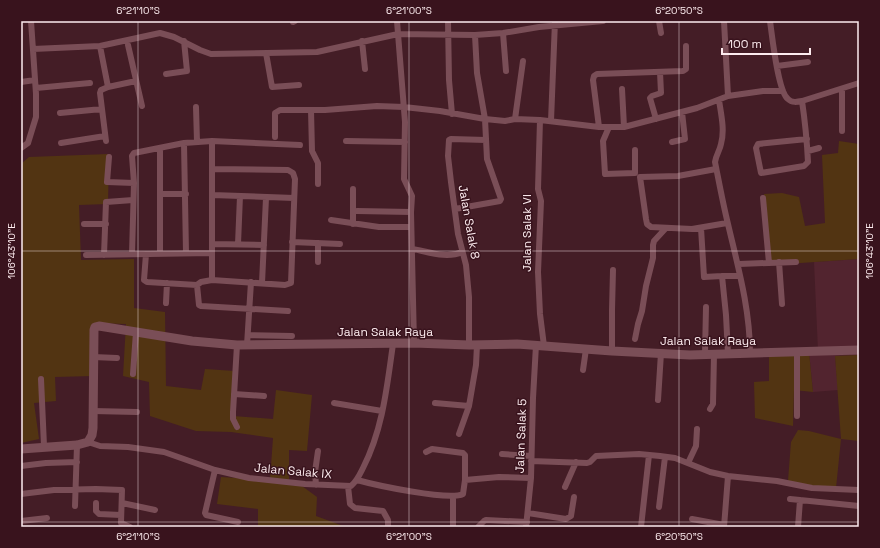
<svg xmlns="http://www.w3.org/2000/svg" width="880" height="548" viewBox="0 0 880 548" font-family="'Space Grotesk',sans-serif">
<rect width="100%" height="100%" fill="#441d26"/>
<path fill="#52242f" d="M859,259V355L835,356L838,390L813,392L809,352L818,351L814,262Z"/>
<path fill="#523412" d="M839,141L859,144V259L771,265L764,194L782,193L799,197L805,226L825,223L822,155L838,153Z
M109,154L108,204L79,205L81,260L134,259V308L165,312L166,386L201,390L205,369L235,371L233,416L273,419L276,390L312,395L307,451L289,450V485L302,486L317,497L316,516L346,527H258V509L217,504L221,477L270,480L273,438L231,432L196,431L150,416L149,382L123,376L126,324L95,323L93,376L55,377L56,401L34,403L39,439L21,443V164L29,157Z
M809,352L813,392L794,390L793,426L755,418L754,382L769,381V353Z
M859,355V441L841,439L836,488H810L788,481L791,442L798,430L809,431L841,439L835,356Z"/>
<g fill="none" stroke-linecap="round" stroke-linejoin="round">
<path stroke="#7a4e57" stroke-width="6" d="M293,21V22L295,21
M397,21L405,122L404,179L412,196L411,212L414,343
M448,21L449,80L452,114
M659,21L661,33
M724,21L728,96
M770,21C772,35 778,92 788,99C792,103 797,102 802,101L859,83
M503,33L506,71
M362,41L365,69
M128,45L142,106
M100,46L108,87L101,90L100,93L106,141
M33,49L100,46L160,33L174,37L200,50L211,54L317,52L398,34L475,35L503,33L539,27L603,21
M266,53L272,87L299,85
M777,66L808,62
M166,74L187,71L184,41
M21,82L35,80
M108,87L136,81
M36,88L90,83
M622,89L624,127
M842,89V131
M719,100C721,114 725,130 721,144C720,150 716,155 715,162C719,182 723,204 728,224C738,267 750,309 750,353
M802,101C805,121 807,142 808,162L804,166L761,173L756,148L758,144L807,139
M196,107L197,142
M311,110L312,151L318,163V184
M60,113L102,109
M515,119L523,61
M656,119L650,98L652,96L661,93L660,72
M540,120L538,189L541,201L538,272L540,314L544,346
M551,121L555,21
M599,127L593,80L594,76L597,74L683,71L686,69V46
M609,127L603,141L605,174L635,173V150
M275,137V113L280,110H325L377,106L404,107L440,111L485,119L505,121L515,119L540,120L599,127H624L697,108L728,96L763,91H783
M346,141L405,142
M672,142L685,139L682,112
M61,143L105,136
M184,143L186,253
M21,148L28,143L36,117V94L31,21
M160,148V254
M808,151L819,148
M109,157L107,182L134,183
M716,169L678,176L640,177L646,219L647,224L651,227L692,229L727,223
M353,189V224
M160,194H186
M212,195L294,198
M763,198L769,263
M455,209L500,201L501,199L487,159L485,119L477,73L475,35
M357,211L411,212
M331,220L379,227H411
M84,224H106
M701,228L704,277L722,276
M292,242L340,244
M212,244L264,245
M238,244L240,196
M413,249C429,252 447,259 462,252
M132,254L134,183L132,156L134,153L184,143L212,141L300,145
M146,254L144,280L147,282L197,285L201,282L212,280L285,285L291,283L295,179L293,173L288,170L212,169
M86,255L212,253
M104,255L106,202L133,200
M318,262V243
M779,262L782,304
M739,264L796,262
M212,280V141
M262,283L266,198
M197,285L199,305L201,306L288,311
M166,303L167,283
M248,335L292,336
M635,339L638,324L642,311L646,286L653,258V245L654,241L666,228
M237,345L233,412V419L237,427
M247,345L251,282
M469,345V297L466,265L458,234L451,182L448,156L449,140L451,139L486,140
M612,351V310L613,270
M797,351V416
M705,354L706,307
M728,354L726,315L722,276H740
M93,357L117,358
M583,370L586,349
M133,374L136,332
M41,379L44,446
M234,394L264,396
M658,400L661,353
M334,403L382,411
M435,403L469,406
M710,409L713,404L714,354
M93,411L137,412
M459,434L469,406L476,365L477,345
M88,442L100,446L128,447L164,452L215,470L249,478L305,484L351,486C357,481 360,474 363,468C383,429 387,386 393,344
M502,454L531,456
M531,461L587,463L590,462L596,456L639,454L660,456L675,458L710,472L728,476L777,481L812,488L859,490
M688,463L696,446L697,429
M21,466L46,463L77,462
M215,470L205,513L206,515L238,522
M357,480C375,485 449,501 463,494L465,480V455L463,453L432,449L426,452
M465,480L499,477L531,478
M316,485L315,472L318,451
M348,486L350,504L355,508L383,511L388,520V527
M565,487L576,462
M21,494L54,490L96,489L122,490L121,523L130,527
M453,496V527
M790,499L859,506
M96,503V511L99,514L121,515
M122,503L155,510
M75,506L77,445
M659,507L665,457
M528,513L566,519L571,516L574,497
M692,519L724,525
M21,521L47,518
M478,527L484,521L486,520L527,522
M526,527L531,478L533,398L536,345
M641,527L649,455
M724,527L728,476
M798,527L800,500"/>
<path stroke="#7a4e57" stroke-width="9" d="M21,449L77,445L88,442L92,435L93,428L94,330L95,327L99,326L192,341L237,345L414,343L469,345L517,344L612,351L690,355L859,350"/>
</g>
<path fill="none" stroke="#fdecef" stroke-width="1" stroke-opacity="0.45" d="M138,21V527M409,21V527M679,21V527M21,251H859M21,522H859"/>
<g text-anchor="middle" stroke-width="3" stroke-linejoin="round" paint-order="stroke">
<g font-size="12" fill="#fdecef" stroke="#39131d">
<text transform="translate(469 222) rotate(80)" y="4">Jalan Salak 8</text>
<text transform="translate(527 233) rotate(-90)" y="4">Jalan Salak VI</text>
<text x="385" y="336">Jalan Salak Raya</text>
<text x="708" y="345">Jalan Salak Raya</text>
<text transform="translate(521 436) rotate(-88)" y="4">Jalan Salak 5</text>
<text transform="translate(293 471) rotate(5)" y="4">Jalan Salak IX</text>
</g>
</g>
<rect width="880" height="548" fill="none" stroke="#39131d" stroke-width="44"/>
<path d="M722 48v6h88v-6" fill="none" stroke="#fdecef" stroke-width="2"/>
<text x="728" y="48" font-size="12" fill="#fdecef" stroke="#39131d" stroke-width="3" paint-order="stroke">100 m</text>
<rect x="22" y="22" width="836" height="504" fill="none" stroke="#fdecef" stroke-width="1.5"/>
<g font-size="10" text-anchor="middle" fill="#fdecef">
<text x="138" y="14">6°21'10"S</text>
<text x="409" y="14">6°21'00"S</text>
<text x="679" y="14">6°20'50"S</text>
<text transform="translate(869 251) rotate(-90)" y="4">106°43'10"E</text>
<text transform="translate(11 251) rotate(-90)" y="4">106°43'10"E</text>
<text x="138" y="540">6°21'10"S</text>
<text x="409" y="540">6°21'00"S</text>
<text x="679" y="540">6°20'50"S</text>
</g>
</svg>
